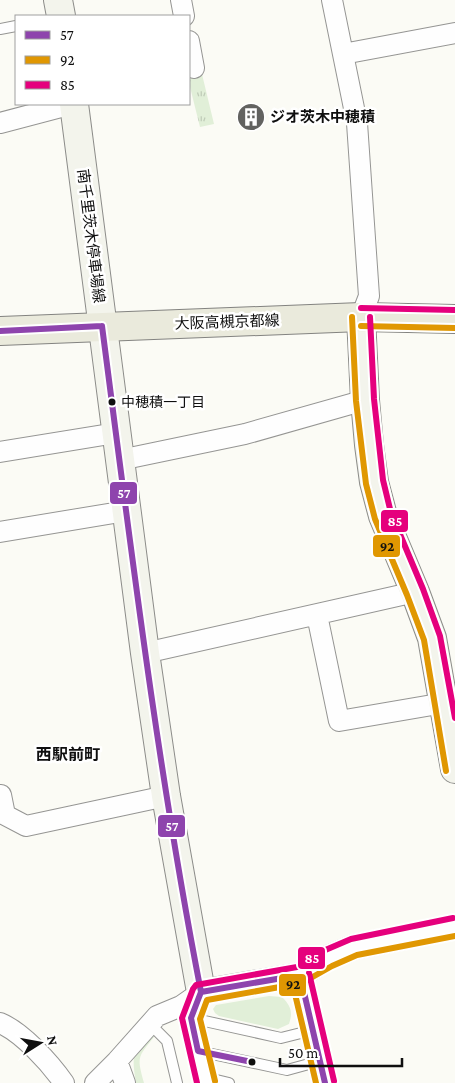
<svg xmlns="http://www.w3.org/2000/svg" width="455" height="1083" viewBox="0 0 455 1083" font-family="'Crimson Pro','Noto Sans JP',serif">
<defs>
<pattern id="park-tufts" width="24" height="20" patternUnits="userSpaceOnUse" patternTransform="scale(1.25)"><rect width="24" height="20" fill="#e1efd8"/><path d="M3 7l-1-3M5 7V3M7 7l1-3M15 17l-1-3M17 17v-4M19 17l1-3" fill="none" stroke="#c0ccb8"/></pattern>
</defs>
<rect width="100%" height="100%" fill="#fbfbf5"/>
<path fill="#e1efd8" d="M269,996L282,997C291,1006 293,1012 289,1024L278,1029L219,1016L215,1013L213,1009L216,1005Z
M153,1034L154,1037C137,1058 137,1057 144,1083H136C131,1052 133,1056 153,1034Z"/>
<path fill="url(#park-tufts)" d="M201,70L214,124L200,127L190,87H189V73Z"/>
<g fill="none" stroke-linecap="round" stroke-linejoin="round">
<defs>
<path id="service" d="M0,29L16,26
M191,1018L281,1038L313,1030
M149,1023L167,1041L177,1083
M198,1051L287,1070L320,1061
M204,1077L229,1083"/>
<path id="minor" d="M181,0L184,16
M332,0L357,123L369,296L361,317
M189,41L194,68
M343,54L455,33
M0,123L72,104
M0,452L116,433
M120,460L245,434L365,400
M0,532L126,511
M317,615L339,721L444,703
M145,653L415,592
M1,795L5,815L26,826L166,796
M201,992L191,1018L206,1083
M0,1023C22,1032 50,1063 64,1083
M95,1083L117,1061
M125,1083L117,1061L157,1016L181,1006L201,992"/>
<path id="tertiary" d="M300,975L325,1083
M201,992L300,975L328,958L354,947L455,927"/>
<path id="secondary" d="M58,0L61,16
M74,104L145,653L166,796L201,992
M361,317L365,400L369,445L374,482L383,516L415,592L432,638L455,769"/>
<path id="primary" d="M0,331L361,317L455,319"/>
</defs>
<use href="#service" stroke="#959593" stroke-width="12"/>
<use href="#minor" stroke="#959593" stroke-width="22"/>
<use href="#tertiary" stroke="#959593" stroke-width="26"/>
<use href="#secondary" stroke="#8c8c89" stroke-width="30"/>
<use href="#primary" stroke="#838380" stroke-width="30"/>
<use href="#service" stroke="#fefefe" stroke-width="10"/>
<use href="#minor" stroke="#fefefe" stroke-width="20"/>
<use href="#tertiary" stroke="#fefefe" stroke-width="24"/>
<use href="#secondary" stroke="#f3f4ec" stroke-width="28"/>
<use href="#primary" stroke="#eaeadc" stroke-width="28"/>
<defs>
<path id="bus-1" d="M102,326C131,549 158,771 201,992
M0,331L102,326
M201,992L300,975L325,1083
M201,992L191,1018L198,1051L252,1062"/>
<path id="bus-2" d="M352,317L356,401L366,484L375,519L407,595L424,640L446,771
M361,326L455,328
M291,977L316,1083
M215,1081L200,1019L207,1000L302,983L332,966L357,955L455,936"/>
<path id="bus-3" d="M361,308L455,310
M370,317L374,399L383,480L391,513L423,589L440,636L455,718
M309,973L334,1081
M197,1083L182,1018L193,989L196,985L297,967L323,951L351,939L453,918"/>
</defs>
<use href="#bus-1" stroke="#fff" stroke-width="10"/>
<use href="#bus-2" stroke="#fff" stroke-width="10"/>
<use href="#bus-3" stroke="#fff" stroke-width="10"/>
<use href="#bus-1" stroke="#8e44ad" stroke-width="6"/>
<use href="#bus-2" stroke="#e09702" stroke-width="6"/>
<use href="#bus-3" stroke="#e5007d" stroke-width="6"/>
</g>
<defs>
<symbol id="building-disc" viewBox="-11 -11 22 22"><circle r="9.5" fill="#626260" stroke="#fff"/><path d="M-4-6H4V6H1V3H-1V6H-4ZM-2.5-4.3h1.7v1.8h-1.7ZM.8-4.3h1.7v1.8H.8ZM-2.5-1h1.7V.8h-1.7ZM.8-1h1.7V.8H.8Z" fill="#fff"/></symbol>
</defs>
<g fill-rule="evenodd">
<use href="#building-disc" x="235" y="101" width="32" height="32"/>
</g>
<g fill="#0f0f0f" stroke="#fff" stroke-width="2">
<circle cx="112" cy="402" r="4.5"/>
<circle cx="252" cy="1062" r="4.5"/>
</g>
<g text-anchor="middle" stroke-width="5" stroke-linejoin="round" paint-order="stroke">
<g font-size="14" fill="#0f0f0f" stroke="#fff" text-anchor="start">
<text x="121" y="407">中穂積一丁目</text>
</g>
<g font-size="15" font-weight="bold" fill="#0f0f0f" stroke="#fff" text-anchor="start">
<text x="270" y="122">ジオ茨木中穂積</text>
</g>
<g font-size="15" fill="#0f0f0f" stroke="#fff">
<text transform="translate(91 236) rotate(83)" y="5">南千里茨木停車場線</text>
<text transform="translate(227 322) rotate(-2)" y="5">大阪高槻京都線</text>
</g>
<g font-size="16" font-weight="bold" fill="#0f0f0f" stroke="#fff">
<text x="68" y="760">西駅前町</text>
</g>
</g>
<g stroke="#fff" stroke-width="2">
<rect x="109" y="481" width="29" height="24" rx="5" fill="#8e44ad"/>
<rect x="380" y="509" width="29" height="24" rx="5" fill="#e5007d"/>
<rect x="372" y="534" width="29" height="24" rx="5" fill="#e09702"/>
<rect x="157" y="814" width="29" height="24" rx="5" fill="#8e44ad"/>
<rect x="297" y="946" width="29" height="24" rx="5" fill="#e5007d"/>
<rect x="278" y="973" width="29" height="24" rx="5" fill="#e09702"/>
</g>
<g font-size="14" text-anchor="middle" font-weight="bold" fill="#fff">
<text x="124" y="498">57</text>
<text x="395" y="526">85</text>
<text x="172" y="831">57</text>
<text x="312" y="963">85</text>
</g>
<g font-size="14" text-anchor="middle" font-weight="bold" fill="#111">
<text x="387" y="551">92</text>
<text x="293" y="989">92</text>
</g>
<rect x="15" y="15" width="175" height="90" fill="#ffffff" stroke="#9f9f9f"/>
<rect x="25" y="31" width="25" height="8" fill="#8e44ad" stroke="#9f9f9f"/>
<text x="60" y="40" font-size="15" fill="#0f0f0f">57</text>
<rect x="25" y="56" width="25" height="8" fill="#e09702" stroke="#9f9f9f"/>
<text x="60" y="65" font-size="15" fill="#0f0f0f">92</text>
<rect x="25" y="81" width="25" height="8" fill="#e5007d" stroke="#9f9f9f"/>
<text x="60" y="90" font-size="15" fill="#0f0f0f">85</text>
<g transform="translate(40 1043) rotate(79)" stroke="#ffffff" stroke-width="4" paint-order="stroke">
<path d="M0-4L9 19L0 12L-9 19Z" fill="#0f0f0f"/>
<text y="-8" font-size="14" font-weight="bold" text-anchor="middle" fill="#0f0f0f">N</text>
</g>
<path d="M280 1058v8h122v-8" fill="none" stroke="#0f0f0f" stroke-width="2.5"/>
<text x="288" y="1058" font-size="15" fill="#0f0f0f" stroke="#ffffff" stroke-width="4" paint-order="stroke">50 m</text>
</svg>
